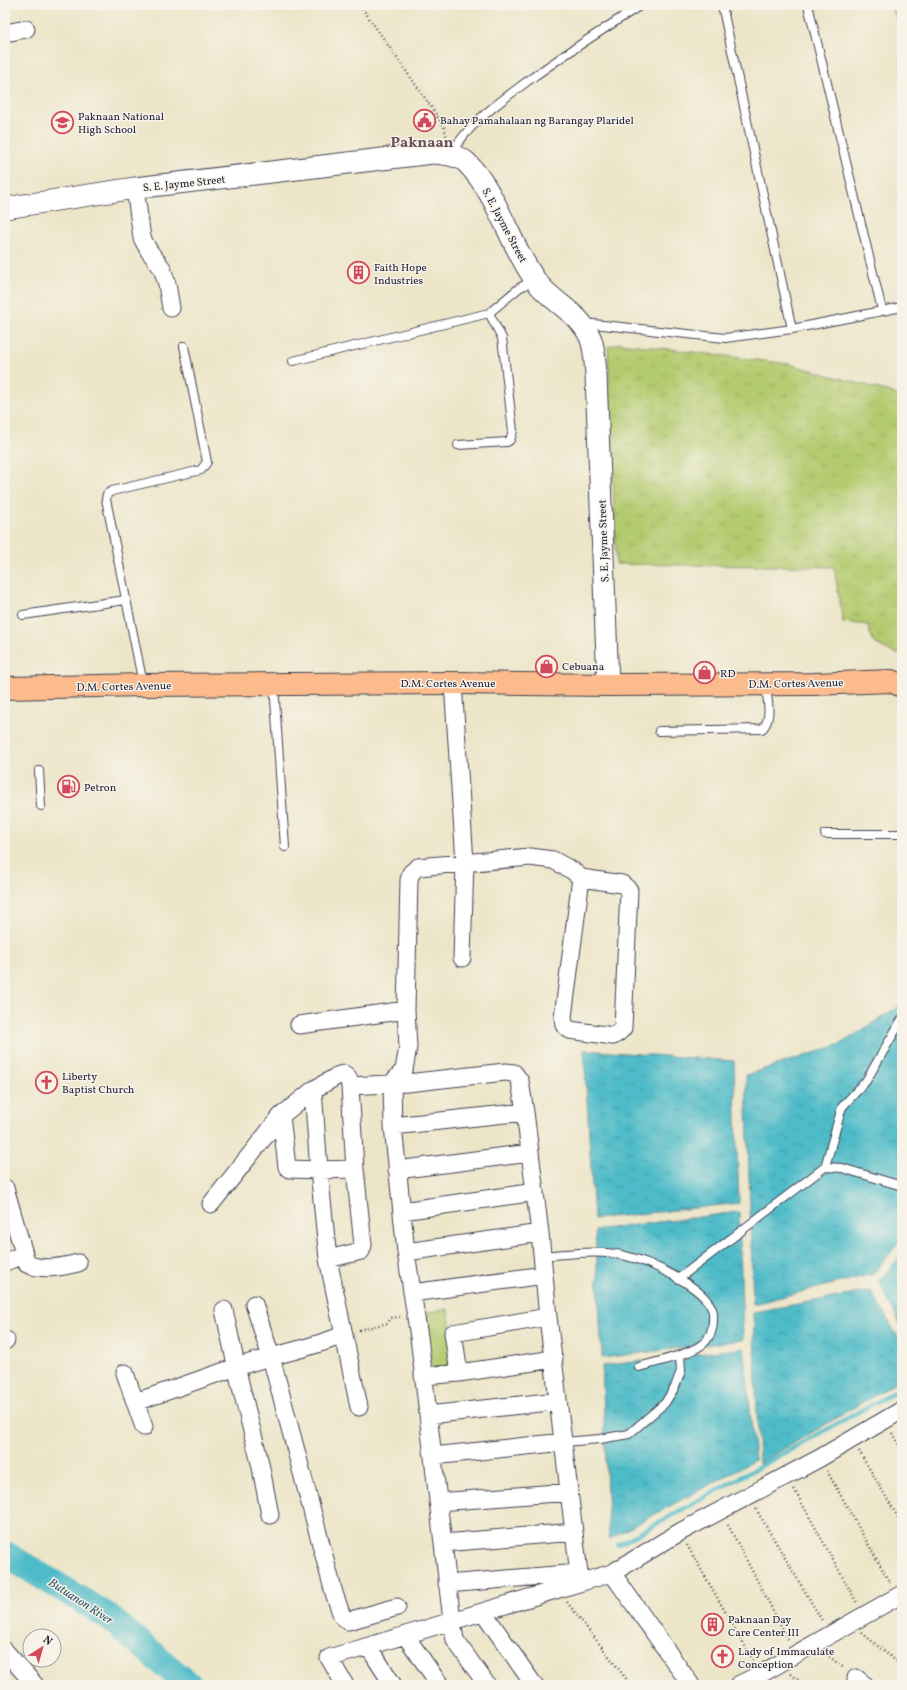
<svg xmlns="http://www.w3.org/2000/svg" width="907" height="1690" viewBox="0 0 907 1690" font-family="Vollkorn,serif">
<defs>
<pattern id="grass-tufts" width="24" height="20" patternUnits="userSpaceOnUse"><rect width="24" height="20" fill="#b4ca6e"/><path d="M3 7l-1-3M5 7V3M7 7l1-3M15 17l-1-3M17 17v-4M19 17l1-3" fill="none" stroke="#9aad60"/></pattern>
<pattern id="water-ripples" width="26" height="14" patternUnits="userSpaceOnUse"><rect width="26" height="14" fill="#4ebbc8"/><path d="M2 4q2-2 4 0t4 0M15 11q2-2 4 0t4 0" fill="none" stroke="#4098a4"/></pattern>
</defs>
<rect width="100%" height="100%" fill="#f7f3e8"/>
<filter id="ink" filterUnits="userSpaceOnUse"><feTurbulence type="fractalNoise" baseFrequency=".025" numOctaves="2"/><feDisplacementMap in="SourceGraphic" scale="8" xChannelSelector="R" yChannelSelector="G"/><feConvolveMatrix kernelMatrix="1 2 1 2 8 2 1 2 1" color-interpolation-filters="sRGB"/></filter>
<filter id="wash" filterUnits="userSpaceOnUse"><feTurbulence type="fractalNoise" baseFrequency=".012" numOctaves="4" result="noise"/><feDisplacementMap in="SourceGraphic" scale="16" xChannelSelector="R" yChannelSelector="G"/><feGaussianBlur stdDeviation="0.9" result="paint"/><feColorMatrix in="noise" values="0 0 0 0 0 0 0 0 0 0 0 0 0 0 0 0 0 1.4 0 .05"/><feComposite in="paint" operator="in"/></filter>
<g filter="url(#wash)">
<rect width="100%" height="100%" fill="#ece5c8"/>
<path fill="url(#grass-tufts)" stroke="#6b7654" d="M889,5H902V23L900,24Z
M620,343L789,364L893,393L902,399V655L894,653L874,643L867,625L843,622L834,567L616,564L608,347Z"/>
<path fill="#b4ca6e" stroke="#6b7654" d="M448,1309L456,1367L424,1373L418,1314Z"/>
<path fill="url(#water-ripples)" stroke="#386e82" d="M902,1004V1239L873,1274L753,1304L746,1075L841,1044Z
M584,1050L734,1061L739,1203L594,1219Z
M739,1212L743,1340L602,1358L595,1230Z
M902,1254V1328L879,1281Z
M871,1291L902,1344V1379L759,1464L753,1312Z
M744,1348L755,1460L609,1539L602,1366Z"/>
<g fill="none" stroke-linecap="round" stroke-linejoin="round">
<path stroke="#4ebbc8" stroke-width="4.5" d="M618,1545L902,1388"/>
<path stroke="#4ebbc8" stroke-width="27" d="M5,1554L106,1615L189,1685"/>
</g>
</g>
<g filter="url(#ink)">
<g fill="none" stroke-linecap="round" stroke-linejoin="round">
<defs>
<path id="service" d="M722,5L792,329
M808,5L882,310
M451,154C468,124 498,103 525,83C563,55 602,30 641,5
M584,323L725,338L792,329L902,307
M293,361L489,313L519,288L534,280
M458,445L507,442L510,440L513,431L502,338L489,313
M23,615L125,600
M143,684L106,499L107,494L112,491L201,470L207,462L184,346
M274,685L285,847
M659,731L762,729C773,719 767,699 766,685
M39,771L41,806
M825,834H902
M825,1167L842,1168L902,1186
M542,1256C570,1254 599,1249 626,1256C650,1262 703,1286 712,1309C714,1313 713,1317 713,1321C713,1329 710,1337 704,1343C692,1354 656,1362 639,1367
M678,1279L825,1167L842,1107L866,1081L902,1019
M564,1442L600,1439L629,1434L665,1403L675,1387L681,1371L680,1356"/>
<path id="minor" d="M5,33L26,29
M135,188L142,238L149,251L162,268L167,284L171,308
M453,683L465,862L462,958
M299,1025L406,1010
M313,1090L319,1170L328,1259L359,1407
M281,1116L287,1167L289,1169L319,1170L355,1169L350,1086L407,1083L505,1072L514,1073L520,1081L525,1112L540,1233L548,1317L580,1582
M393,1126L525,1112
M397,1170L530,1153
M5,1188L27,1264C43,1271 62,1267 78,1263
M211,1204L281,1116L313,1090L339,1075L344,1074L348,1077L350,1086
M402,1211L535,1192
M406,1252L540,1233
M328,1259L361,1251L363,1245L355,1169
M5,1262L23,1255
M412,1293L544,1275
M254,1304L271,1357L334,1593L342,1616L348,1621L397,1607
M224,1310L240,1383L260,1463L270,1515
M5,1341L6,1340
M125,1373L135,1402
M459,1373L453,1333L548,1317
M423,1376L459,1373L554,1359
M428,1415L558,1401
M144,1427L135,1402C169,1391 203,1378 237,1367C272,1355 309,1349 343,1335
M433,1456L564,1442
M438,1502L569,1492
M443,1543L574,1532
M612,1573L691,1685
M447,1584L579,1573
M484,1613L534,1685
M405,1635L440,1685
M368,1646L393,1685
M5,1651L35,1685
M856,1678L865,1685
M345,1685L329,1658L612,1573L680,1532L820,1458L902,1410
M487,1685L455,1640L452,1621L419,1337L406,1252L393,1126L392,1083L404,1070L408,1047L406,1010L409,880L411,873L418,867L530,857L553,860L573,871L581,878L622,884L629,890L623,1028L618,1033L613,1036L570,1030L564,1025L563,1017L581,878
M738,1685L761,1674L902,1594"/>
<path id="tertiary" d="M5,208L135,188L433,153C444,154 459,155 467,163C499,196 509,244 536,281C551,302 579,312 590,337C595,348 595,363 596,375L608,685"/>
<path id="trunk" d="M5,688L143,685L453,683L608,685L813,684L891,681L902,686"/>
</defs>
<use href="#service" stroke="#403f50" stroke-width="10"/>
<use href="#minor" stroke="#403f50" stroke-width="19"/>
<use href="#tertiary" stroke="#403f50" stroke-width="23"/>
<use href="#trunk" stroke="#403f50" stroke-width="24"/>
<path stroke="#403f50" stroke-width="2.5" stroke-dasharray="1 3" stroke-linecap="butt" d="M360,5L434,111L444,127L447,138
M359,1330L388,1323L391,1318L400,1317
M892,1433L902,1450
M859,1451L902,1524
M827,1471L890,1583
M794,1489L857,1603
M756,1509L823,1622
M728,1525L789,1641
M687,1545L753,1660
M567,1602L631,1685
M862,1633L902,1666
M826,1654L844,1668
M791,1674L804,1685"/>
<use href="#service" stroke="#fff" stroke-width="8"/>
<use href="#minor" stroke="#fff" stroke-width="17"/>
<use href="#tertiary" stroke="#fff" stroke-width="21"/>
<use href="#trunk" stroke="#fbbb8c" stroke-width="22"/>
</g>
</g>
<defs>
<symbol id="civic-ring" viewBox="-11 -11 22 22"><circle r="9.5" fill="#f7f3e8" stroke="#d1495b" stroke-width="1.5"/><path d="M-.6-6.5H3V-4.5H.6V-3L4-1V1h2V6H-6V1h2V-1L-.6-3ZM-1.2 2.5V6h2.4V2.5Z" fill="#d1495b"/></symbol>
<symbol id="school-ring" viewBox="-11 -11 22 22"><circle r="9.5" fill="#f7f3e8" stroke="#d1495b" stroke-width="1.5"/><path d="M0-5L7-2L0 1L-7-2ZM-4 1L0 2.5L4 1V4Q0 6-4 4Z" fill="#d1495b"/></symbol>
<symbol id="building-ring" viewBox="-11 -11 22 22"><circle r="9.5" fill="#f7f3e8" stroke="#d1495b" stroke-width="1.5"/><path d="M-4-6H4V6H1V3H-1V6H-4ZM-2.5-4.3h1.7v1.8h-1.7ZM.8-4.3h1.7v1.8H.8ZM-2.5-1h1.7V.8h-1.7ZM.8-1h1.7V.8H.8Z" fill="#d1495b"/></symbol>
<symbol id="shop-ring" viewBox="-11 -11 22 22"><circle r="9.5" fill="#f7f3e8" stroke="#d1495b" stroke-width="1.5"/><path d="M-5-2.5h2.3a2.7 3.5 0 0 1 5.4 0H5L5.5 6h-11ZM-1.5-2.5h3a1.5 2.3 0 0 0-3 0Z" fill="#d1495b"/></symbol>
<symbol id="fuel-ring" viewBox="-11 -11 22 22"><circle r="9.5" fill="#f7f3e8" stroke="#d1495b" stroke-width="1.5"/><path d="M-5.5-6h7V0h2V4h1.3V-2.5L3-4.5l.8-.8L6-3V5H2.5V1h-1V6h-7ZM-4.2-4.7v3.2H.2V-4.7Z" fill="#d1495b"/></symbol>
<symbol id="church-ring" viewBox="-11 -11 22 22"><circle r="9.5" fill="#f7f3e8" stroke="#d1495b" stroke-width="1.5"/><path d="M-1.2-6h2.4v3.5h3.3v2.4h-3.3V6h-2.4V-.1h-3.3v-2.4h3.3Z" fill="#d1495b"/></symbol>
</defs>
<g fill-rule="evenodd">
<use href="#civic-ring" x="412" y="108" width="25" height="25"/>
<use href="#school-ring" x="50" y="110" width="25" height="25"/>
<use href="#building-ring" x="346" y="260" width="25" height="25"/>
<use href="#shop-ring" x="534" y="654" width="25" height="25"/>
<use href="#shop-ring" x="692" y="660" width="25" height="25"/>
<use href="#fuel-ring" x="56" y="774" width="25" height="25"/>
<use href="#church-ring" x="34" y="1070" width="25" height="25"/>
<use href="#building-ring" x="700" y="1612" width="25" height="25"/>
<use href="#church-ring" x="710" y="1644" width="25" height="25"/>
</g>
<g text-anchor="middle" stroke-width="3" stroke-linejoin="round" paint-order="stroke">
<g font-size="11" fill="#22223b" stroke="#f7f3e8" text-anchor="start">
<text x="78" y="120">Paknaan National<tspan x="78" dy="13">High School</tspan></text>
<text x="440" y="124">Bahay Pamahalaan ng Barangay Plaridel</text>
<text x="374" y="271">Faith Hope<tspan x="374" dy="13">Industries</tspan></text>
<text x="562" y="670">Cebuana</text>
<text x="720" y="677">RD</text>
<text x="84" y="791">Petron</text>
<text x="62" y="1080">Liberty<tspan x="62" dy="13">Baptist Church</tspan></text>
<text x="728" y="1623">Paknaan Day<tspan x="728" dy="13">Care Center III</tspan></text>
<text x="738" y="1655">Lady of Immaculate<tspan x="738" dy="13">Conception</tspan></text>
</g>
<g font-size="11" fill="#22223b" stroke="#f7f3e8">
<text transform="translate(184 183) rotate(-6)" y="4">S. E. Jayme Street</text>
<text transform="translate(505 225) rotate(62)" y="4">S. E. Jayme Street</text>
<text transform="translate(603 541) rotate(-92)" y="4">S. E. Jayme Street</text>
<text x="448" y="687">D.M. Cortes Avenue</text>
<text transform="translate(796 683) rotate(-1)" y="4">D.M. Cortes Avenue</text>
<text transform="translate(124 686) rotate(-1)" y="4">D.M. Cortes Avenue</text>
</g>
<g font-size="12" font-style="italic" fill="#31586c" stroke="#f7f3e8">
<text transform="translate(81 1601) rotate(33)" y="4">Butuanon River</text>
</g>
<g font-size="15" font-weight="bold" fill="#6a4e5c" stroke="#f7f3e8">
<text x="422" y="147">Paknaan</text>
</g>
</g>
<rect width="907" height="1690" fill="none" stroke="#f7f3e8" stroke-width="20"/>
<g transform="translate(42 1648) rotate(37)"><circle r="19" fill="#f7f3e8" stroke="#a29fa3"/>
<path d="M0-3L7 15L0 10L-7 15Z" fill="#d1495b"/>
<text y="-6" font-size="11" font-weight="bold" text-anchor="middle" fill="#22223b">N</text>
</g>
</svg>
